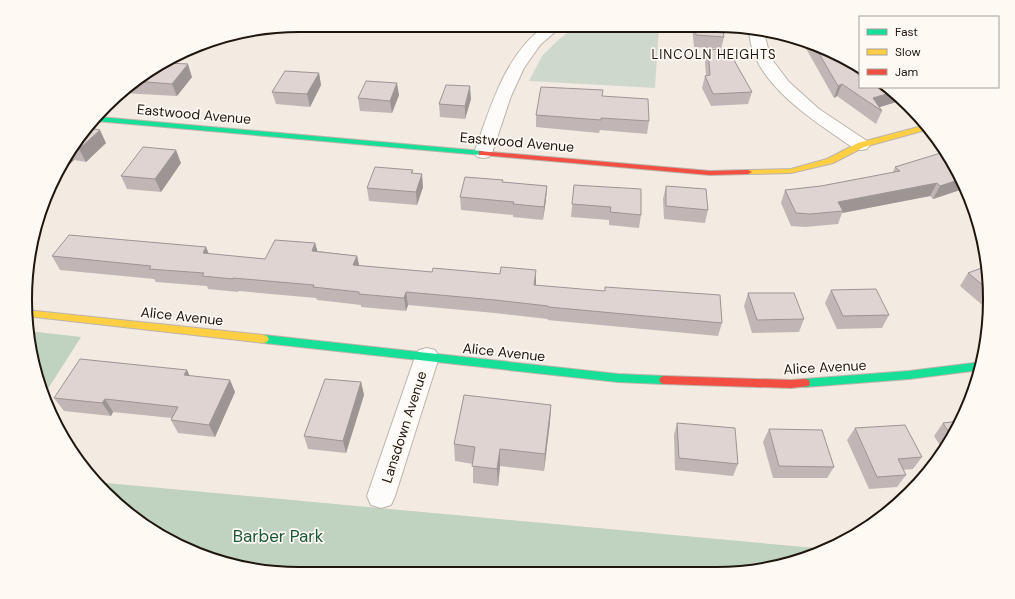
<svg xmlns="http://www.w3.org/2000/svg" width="1015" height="599" viewBox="0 0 1015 599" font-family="'DM Sans',sans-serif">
<rect width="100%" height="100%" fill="#f3eae2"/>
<path fill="#cfd9cb" d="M577,25L659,26L655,88L529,81L542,56L557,41Z"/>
<path fill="#c0d2c0" d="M29,331L81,337L44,395Z
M95,482L826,549L804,560L734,573H281L211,559L147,528Z"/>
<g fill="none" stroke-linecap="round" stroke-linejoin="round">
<defs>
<path id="street" d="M546,25H563L540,45L524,68L511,96L492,153L489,157L483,158L477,157L474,153C491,107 504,55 546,25Z
M749,29L764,32L770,57L789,82L819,109L867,141L870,145L867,149L861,150L855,149C819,124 761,89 751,44C750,39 749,33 749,29Z
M427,348L435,350L439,357L395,496L391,505L381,508L371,505L367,496L415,357L419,350Z"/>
<path id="fast" d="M99,117L482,151L486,153L482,155L96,121Z
M264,335L618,374L664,376L667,377L669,380L667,383L664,384L618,382L264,343L261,342L259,339L261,336Z
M982,362L980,370L909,379L805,387L801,386L800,383L801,380L805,379L909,371Z"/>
<path id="slow" d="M926,125L929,129L864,147L833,163L791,173L748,174L744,172L748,170L791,169L827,159L858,143Z
M26,310L264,335L267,336L269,339L267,342L264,343L26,316Z"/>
<path id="jam" d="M479,151L710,171L748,170L752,172L748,174L710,175L482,155H479Z
M664,376L791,380L805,379L809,380L810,383L809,386L791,388L664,384L661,383L659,380L661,377Z"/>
</defs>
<use href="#street" stroke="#bcb3ab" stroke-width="2"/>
<use href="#fast" stroke="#bcb3ab" stroke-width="2"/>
<use href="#slow" stroke="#bcb3ab" stroke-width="2"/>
<use href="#jam" stroke="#bcb3ab" stroke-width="2"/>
<use href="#street" fill="#fdfcfb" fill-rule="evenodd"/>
<use href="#fast" fill="#16e098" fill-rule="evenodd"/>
<use href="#slow" fill="#ffcf43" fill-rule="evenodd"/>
<use href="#jam" fill="#f24e42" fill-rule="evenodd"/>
</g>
<path fill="#c1b6b5" d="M692,26H722L724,37L721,49L694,47Z
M802,39L804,40L851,63L860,87H887L903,100L879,107L882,111L876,124L837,96L834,98L804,45Z
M708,49L735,62L752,92L748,104L711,106L702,88L705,76H706L705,61Z
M168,63L192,77L177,96L122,93L133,82Z
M319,73L321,85L310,107L276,104L272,92Z
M399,95L392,113L360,111L358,98Z
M602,96L649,121L647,134L600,130L599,133L536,127V115Z
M471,99L465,119L440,117L439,104Z
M106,143L86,162L74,160L63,171L61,170L71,147Z
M945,149L966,188L933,199L930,196L842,213L838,224L805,227L791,226L781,203L785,190L821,186L893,172L895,167L939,154L941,150Z
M181,163L161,192L127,189L121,176Z
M413,170V173L423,187L417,205L369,201L367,188Z
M503,182L547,186L546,199L543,220L513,217V215L461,210L460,197Z
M574,185L641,215L639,228L609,225V220L571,217Z
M666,186L708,210L705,223L664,219L663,199Z
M315,243L317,251L357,256L359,266L535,285L722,323L718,336L547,320L548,319L495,313L408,305L406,311L361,307V305L317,300L316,298L238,291V292L208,289L207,286L156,282L154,279L60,270L52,256L206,247L209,254L265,259Z
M987,266L990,299L989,308L987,309L960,286L968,273Z
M831,290L889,315L882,328L837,329L825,303Z
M748,293L804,319L799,332L752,333L744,306Z
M189,376L230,380L235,392L215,437L178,433L171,420L172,418L113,412L111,416L64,411L54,398Z
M361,382L364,395L346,453L308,449L304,436Z
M551,405L550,422L544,471L500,466L498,486L473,483V464L455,461L454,444Z
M960,421L944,452L934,436L943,423Z
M677,423L738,464L733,476L675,470L674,435Z
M855,428L922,457L913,469L903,470L906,475L897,487L869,489L847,440Z
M769,429L834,467L827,478H773L763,442Z"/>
<path fill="#9d9494" d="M188,64L192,77L177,96L172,84Z
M319,73L321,85L310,107L307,94Z
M397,83L399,95L392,113L390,101Z
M842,84L837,96L834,98L838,86Z
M470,86L471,99L465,119V106Z
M893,92L903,100L877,108L873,98Z
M100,130L106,143L86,162L79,149Z
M176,150L181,163L161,192L155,179Z
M69,151L74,160L63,171L62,168Z
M422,174L423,187L417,205L416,192Z
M961,179L966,188L933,199L940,186Z
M937,183L930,196L842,213L843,211L838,202Z
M547,186L546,199L543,220L544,207Z
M42,211L46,217L37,223Z
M315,243L319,256L312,251Z
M206,247L211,260L203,253Z
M357,256L360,269L353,265Z
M536,270V284L534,298V285Z
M406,292L408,305L406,311L404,298Z
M187,370L193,383L184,375Z
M230,380L235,392L215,437L209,425Z
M361,382L364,395L346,453L343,441Z
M105,399L113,412L111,416L102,403Z
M551,405L550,422L544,471L545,454Z
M500,449V466L498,486L497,469Z"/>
<path fill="#e0d4d3" stroke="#9d9494" d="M695,26H722L724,37L696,35Z
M814,45L851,63L860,77V87H887L893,92L873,98L882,111L842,84L838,86Z
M708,49L734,51L735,62L752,92L713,94L705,76L710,75Z
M168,63L188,64L172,84L133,81Z
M285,71L319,73L307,94L272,92Z
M366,81L397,83L390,101L358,98Z
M446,85L470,86L465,106L439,104Z
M541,87L603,90L602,96L648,99L649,121L601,118V120L536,115Z
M89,128L100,130L79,149L71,148Z
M143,147L176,150L155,179L121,176Z
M945,149L961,179L940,186L937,183L838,202L843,211L810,214L796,213L785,190L821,186L900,171L895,167L944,152L941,150Z
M375,167L413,170L411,173L422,174L416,192L367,188Z
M465,177L503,180L502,182L547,186L544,207L513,204L514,202L460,197Z
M574,185L641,189V215L610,212L611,207L572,204Z
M666,186L706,189L708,210L666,206Z
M69,235L206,247L203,253L265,259L275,240L315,243L312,251L357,256L353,265L432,272L433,268L500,274L501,267L536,270L534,285L605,291V287L720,295L722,323L548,307V306L495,300L406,292L404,298L359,294V292L313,287L314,285L233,278V279L202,276L204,273L149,269L151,266L52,256Z
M987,266L989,290L968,273Z
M876,289L889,315L843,316L831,290Z
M748,293H794L804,319L757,320Z
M80,359L187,370L184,375L230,380L209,425L171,420L178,407L105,399L102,403L54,398Z
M325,379L361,382L343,441L304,436Z
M464,395L551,405L545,454L500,449L497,469L472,466L475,447L454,444Z
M960,421L952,437L943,423Z
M677,423L735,428L738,464L679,458Z
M905,425L922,457L898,459L906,475L877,477L855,428Z
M769,429L822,430L834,467L779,466Z"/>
<g text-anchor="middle" stroke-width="3.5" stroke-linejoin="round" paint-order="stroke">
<g font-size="13" letter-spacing="1" fill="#20160d" stroke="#fff9f4">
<text x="714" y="59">LINCOLN HEIGHTS</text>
</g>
<g font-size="14" fill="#20160d" stroke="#fff9f4">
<text transform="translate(194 114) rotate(5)" y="5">Eastwood Avenue</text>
<text transform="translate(517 142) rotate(5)" y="5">Eastwood Avenue</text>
<text transform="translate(182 316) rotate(6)" y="5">Alice Avenue</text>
<text transform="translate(504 352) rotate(6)" y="5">Alice Avenue</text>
<text transform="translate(825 367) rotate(-3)" y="5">Alice Avenue</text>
<text transform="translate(404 427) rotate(-72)" y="5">Lansdown Avenue</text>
</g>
<g font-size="17" fill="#195835" stroke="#fff9f4">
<text x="278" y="542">Barber Park</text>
</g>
</g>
<path d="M0 0H1015V599H0ZM299 32H716A267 267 0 0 1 983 299V300A267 267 0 0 1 716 567H299A267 267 0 0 1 32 300V299A267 267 0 0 1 299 32Z" fill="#fff9f4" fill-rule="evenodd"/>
<path fill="none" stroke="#20160d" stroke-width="2" d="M299 32H716A267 267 0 0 1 983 299V300A267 267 0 0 1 716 567H299A267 267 0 0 1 32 300V299A267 267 0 0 1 299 32Z"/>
<rect x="859" y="16" width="140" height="72" fill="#fff9f4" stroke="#a69e98"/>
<rect x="867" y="29" width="20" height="6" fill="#16e098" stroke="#a69e98"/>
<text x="895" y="36" font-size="12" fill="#20160d">Fast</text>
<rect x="867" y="49" width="20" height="6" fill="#ffcf43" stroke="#a69e98"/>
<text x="895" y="56" font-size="12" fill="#20160d">Slow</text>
<rect x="867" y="69" width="20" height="6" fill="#f24e42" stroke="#a69e98"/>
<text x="895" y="76" font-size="12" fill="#20160d">Jam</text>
</svg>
